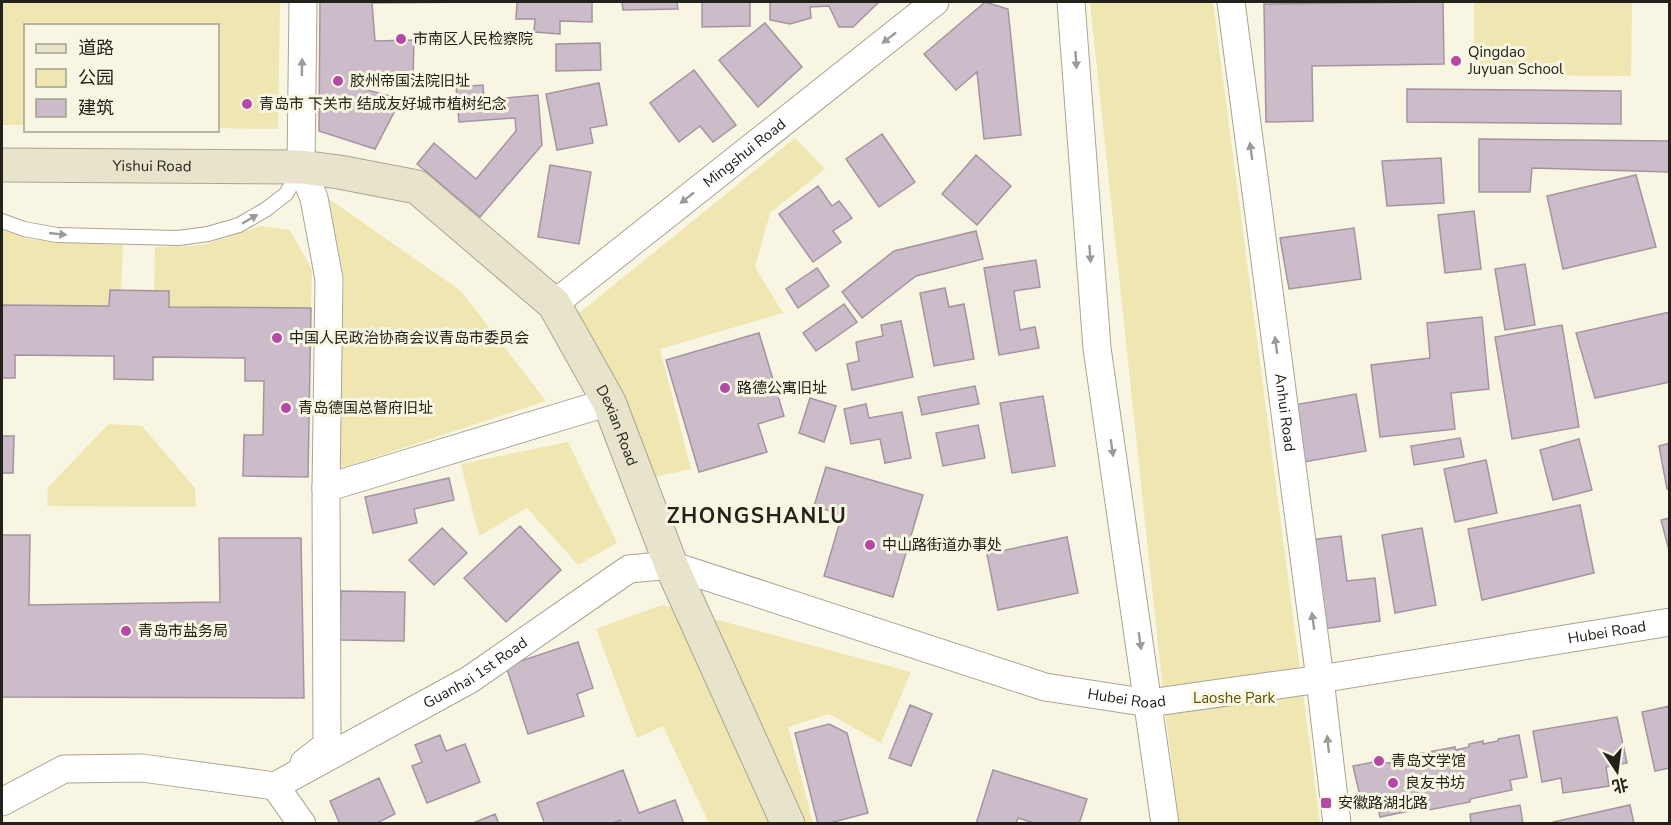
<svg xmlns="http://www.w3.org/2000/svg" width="1671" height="825" viewBox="0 0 1671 825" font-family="'Nunito Sans','Noto Sans SC',sans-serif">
<rect width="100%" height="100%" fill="#f8f5e2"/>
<path fill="#efe6b2" d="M2,2H280L278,129L218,128V26H26L25,125H2Z
M1090,2H1213L1320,823H1179L1164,701Z
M1474,2H1632L1631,76L1474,75Z
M795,138L825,169L770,213L755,267L783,313L660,349L691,469L654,477L577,315Z
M329,199L461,291L546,401L339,469L344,280Z
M261,226L290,230L312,270L311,308L169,307L154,291L155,247L203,245Z
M2,230L29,239L72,243L123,245L121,290H110L109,306L2,305Z
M109,424L142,426L195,488L196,507L47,506L48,487Z
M568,442L617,543L578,565L527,508L479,536L461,464Z
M662,605L911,672L881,743L829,714L788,727L813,823H709L663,726L637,738L596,629Z"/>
<path fill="#ccbbc8" stroke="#a494a1" stroke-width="1.5" d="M320,2H483L372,3L375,41L414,40L413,75L360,74L356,87L401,99L375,149L319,131Z
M517,2H592V22L560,21V34L534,32L535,19H516Z
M622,2H677L678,9L623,10Z
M702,2H750V26L702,27Z
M770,2H879L853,27H839L829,6L810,7L811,18L790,24L770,20Z
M985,2L1008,9L1021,135L984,139L977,72L956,90L924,54Z
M1443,2L1444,64L1312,66L1313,121L1266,122L1264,4Z
M765,23L802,67L758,107L719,60Z
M600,43L601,70L556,71V44Z
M694,70L736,125L713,142L700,126L679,142L650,103Z
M599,83L607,125L590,128L593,143L557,150L546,94Z
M483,85L484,100L538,95L542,145L480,217L417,164L434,143L476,179L516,131L515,118L459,122L456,87Z
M1407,89L1621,91V124L1407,122Z
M882,134L915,182L879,207L846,159Z
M1479,139L1670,141L1669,172L1532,168L1530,192H1479Z
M976,155L1011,186L977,225L942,194Z
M1441,158L1444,203L1387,206L1382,161Z
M550,165L591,172L579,244L538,237Z
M1636,175L1656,247L1563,269L1547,196Z
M818,186L832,206L839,201L852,218L833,231L841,242L813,262L779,214Z
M1474,211L1481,269L1445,273L1438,215Z
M1354,228L1361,279L1289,289L1280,238Z
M976,231L983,259L916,276L862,318L842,292L894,251Z
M1036,260L1040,287L1014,291L1020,330L1035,327L1039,348L999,355L984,268Z
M1525,264L1535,325L1505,330L1495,269Z
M817,268L829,286L798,308L786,289Z
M945,288L949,307L964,304L974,359L934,366L920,293Z
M110,290L169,291V307L311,308L308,477L243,476L244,435H263L264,381H245V358L153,357V380L114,379V356L15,355V378H2V305L109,306Z
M844,304L857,322L816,351L803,333Z
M1670,312V382L1595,398L1576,333Z
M1482,317L1489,389L1451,393L1455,429L1380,437L1371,365L1430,358L1427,323Z
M901,321L913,377L852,390L847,364L859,361L856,342L883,336L881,325Z
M1562,325L1579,427L1512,439L1495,337Z
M759,333L784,416L758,424L767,452L699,472L666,360Z
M975,386L979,404L922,415L918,397Z
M1356,394L1366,451L1304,462L1294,405Z
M1043,396L1055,466L1012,473L1000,403Z
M810,398L836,406L824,442L799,433Z
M866,404L869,418L902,412L911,458L885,463L880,439L851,444L844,409Z
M978,425L985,458L943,466L936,433Z
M2,436H14L13,473H2Z
M1460,438L1464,457L1414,465L1411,446Z
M1579,439L1592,490L1553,500L1540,450Z
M1670,443V488L1667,489L1659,446Z
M1486,460L1497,513L1455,522L1444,469Z
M826,467L923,495L893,597L824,576L842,515L814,506Z
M449,478L454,500L414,509L417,523L373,533L365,497Z
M1580,505L1594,573L1482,600L1468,529Z
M1670,518V554L1661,520Z
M520,526L561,570L506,622L464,578Z
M442,528L467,553L434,585L409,560Z
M1422,528L1436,605L1395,613L1382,535Z
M2,535H30L29,605L220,602L219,538H301L304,698L2,697Z
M1341,536L1347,581L1375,578L1380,621L1323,629L1311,540Z
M1067,537L1078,593L998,610L987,554Z
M341,591L405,592L404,641L340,640Z
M578,642L593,688L577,694L584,716L528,734L506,666Z
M910,705L932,714L911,766L889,758Z
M1670,706V768L1655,771L1642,712Z
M1617,717L1627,763L1606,767L1609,786L1563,793L1561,778L1542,782L1533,731Z
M829,724L847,733L868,813L826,824H818L795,733Z
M440,735L446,751L465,744L480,782L427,803L412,766L422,762L415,745Z
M1519,735L1527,777L1510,780L1512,790L1470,799V802L1429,810L1428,807L1380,817L1378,806L1363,809L1353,766L1379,761V764L1394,762L1393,758L1405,756V759L1419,757L1418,754L1455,747V750L1469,747V744L1483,741V744L1498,741V739Z
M623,770L639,813L675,800L684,824H622L620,820L611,824H542L544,822L537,803Z
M993,770L1087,799L1079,824H1037L1018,818L1016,824H976Z
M379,778L395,814L375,824H340L330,801Z
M1520,805L1523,824H1471L1470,814Z
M1630,805L1634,824H1553V822Z
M495,814L499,824H471Z"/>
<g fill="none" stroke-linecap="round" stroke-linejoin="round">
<defs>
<path id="lane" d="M2,221L24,229L57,235L178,238L208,234L239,225L265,210L286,194L301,168"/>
<g id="street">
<path d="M303,2L301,167L314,198L329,279L326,488L327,745L304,763"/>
<path d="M1071,2L1097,348L1165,824"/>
<path id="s1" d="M1231,2L1320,679L1337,824"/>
<path id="s2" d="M554,304L935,2"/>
<path d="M326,488L609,402"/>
<path id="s3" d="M275,786L469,680L629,569L671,565L1045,687L1149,703L1320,679L1670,622"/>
<path d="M2,802L64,769L142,768L275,786L302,824"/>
</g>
<g id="secondary">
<path id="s4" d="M2,165L301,167L339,172L417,187L554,304L609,402L671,565L788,824"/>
</g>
</defs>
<use href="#lane" stroke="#a9a593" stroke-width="16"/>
<use href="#street" stroke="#a9a593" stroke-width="29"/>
<use href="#secondary" stroke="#a9a593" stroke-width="35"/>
<use href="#lane" stroke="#fff" stroke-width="14"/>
<use href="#street" stroke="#fff" stroke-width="27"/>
<use href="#secondary" stroke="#e8e4cb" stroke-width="33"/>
</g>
<defs><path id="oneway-solid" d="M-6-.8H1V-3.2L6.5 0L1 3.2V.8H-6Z" transform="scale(1.5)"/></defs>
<g fill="#9c9b98">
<use href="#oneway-solid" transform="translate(889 38) rotate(142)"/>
<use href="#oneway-solid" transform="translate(1076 60) rotate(86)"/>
<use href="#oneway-solid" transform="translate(302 67) rotate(-89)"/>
<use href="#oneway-solid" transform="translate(1251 151) rotate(-98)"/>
<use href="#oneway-solid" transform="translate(687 198) rotate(142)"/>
<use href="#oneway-solid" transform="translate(250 219) rotate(-30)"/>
<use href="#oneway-solid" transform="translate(58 234) rotate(6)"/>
<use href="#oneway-solid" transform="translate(1090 254) rotate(86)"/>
<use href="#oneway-solid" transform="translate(1276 345) rotate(-98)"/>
<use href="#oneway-solid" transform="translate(1112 448) rotate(82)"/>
<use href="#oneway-solid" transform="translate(1313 621) rotate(-98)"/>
<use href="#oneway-solid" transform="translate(1140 641) rotate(82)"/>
<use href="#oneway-solid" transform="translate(1328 744) rotate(-96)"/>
</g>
<g fill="#b549a8" stroke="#f8f5e2" stroke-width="2">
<circle cx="401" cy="39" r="6"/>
<circle cx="1456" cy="61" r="6"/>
<circle cx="338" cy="81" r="6"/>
<circle cx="247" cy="104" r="6"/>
<circle cx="277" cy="338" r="6"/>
<circle cx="725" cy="388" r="6"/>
<circle cx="286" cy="408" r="6"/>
<circle cx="870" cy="545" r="6"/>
<circle cx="126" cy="631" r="6"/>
<circle cx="1379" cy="761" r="6"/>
<circle cx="1393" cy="783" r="6"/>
<rect x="1320" y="797" width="12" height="12" rx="3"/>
</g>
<g text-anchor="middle" stroke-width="6" stroke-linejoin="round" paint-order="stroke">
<g font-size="15" fill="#22211a" stroke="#f8f5e2" text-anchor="start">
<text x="413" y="44">市南区人民检察院</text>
<text x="1468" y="57">Qingdao<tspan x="1468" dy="17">Juyuan School</tspan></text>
<text x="350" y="86">胶州帝国法院旧址</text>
<text x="259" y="109">青岛市 下关市 结成友好城市植树纪念</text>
<text x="289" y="343">中国人民政治协商会议青岛市委员会</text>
<text x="737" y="393">路德公寓旧址</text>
<text x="298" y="413">青岛德国总督府旧址</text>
<text x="882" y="550">中山路街道办事处</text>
<text x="138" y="636">青岛市盐务局</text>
<text x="1391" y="766">青岛文学馆</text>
<text x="1405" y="788">良友书坊</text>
<text x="1338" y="808">安徽路湖北路</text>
</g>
<g font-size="15" fill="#22211a" stroke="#f8f5e2">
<text dy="5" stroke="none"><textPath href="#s2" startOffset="243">Mingshui Road</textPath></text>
<text dy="5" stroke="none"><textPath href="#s4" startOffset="150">Yishui Road</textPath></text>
<text dy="5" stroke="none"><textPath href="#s1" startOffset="414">Anhui Road</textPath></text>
<text dy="5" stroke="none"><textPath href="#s4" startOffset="734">Dexian Road</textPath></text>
<text dy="5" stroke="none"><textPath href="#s3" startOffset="1420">Hubei Road</textPath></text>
<text dy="5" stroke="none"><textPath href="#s3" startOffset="230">Guanhai 1st Road</textPath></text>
<text dy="5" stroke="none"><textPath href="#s3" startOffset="934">Hubei Road</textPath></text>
</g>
<g font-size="15" fill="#5e5204" stroke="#f8f5e2">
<text x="1234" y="703">Laoshe Park</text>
</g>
<g font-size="21" font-weight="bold" letter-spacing="1.5" fill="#22211a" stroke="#f8f5e2">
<text x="757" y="523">ZHONGSHANLU</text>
</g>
</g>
<rect width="1671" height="825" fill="none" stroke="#22211a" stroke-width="6"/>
<rect x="24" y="24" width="195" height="108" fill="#f8f5e2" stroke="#a2a092" stroke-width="1.5"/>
<rect x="36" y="44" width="30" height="9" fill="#e8e4cb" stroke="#a2a092" stroke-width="1.5"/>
<text x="78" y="54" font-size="18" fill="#22211a">道路</text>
<rect x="36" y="69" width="30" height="18" fill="#efe6b2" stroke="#a2a092" stroke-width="1.5"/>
<text x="78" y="84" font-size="18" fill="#22211a">公园</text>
<rect x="36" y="99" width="30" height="18" fill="#ccbbc8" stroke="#a2a092" stroke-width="1.5"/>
<text x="78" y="114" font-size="18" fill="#22211a">建筑</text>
<g transform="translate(1617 771) rotate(167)" stroke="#f8f5e2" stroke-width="4.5" paint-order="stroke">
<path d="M0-4.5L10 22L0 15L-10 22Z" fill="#22211a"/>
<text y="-9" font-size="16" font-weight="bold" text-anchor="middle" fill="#22211a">北</text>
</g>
</svg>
